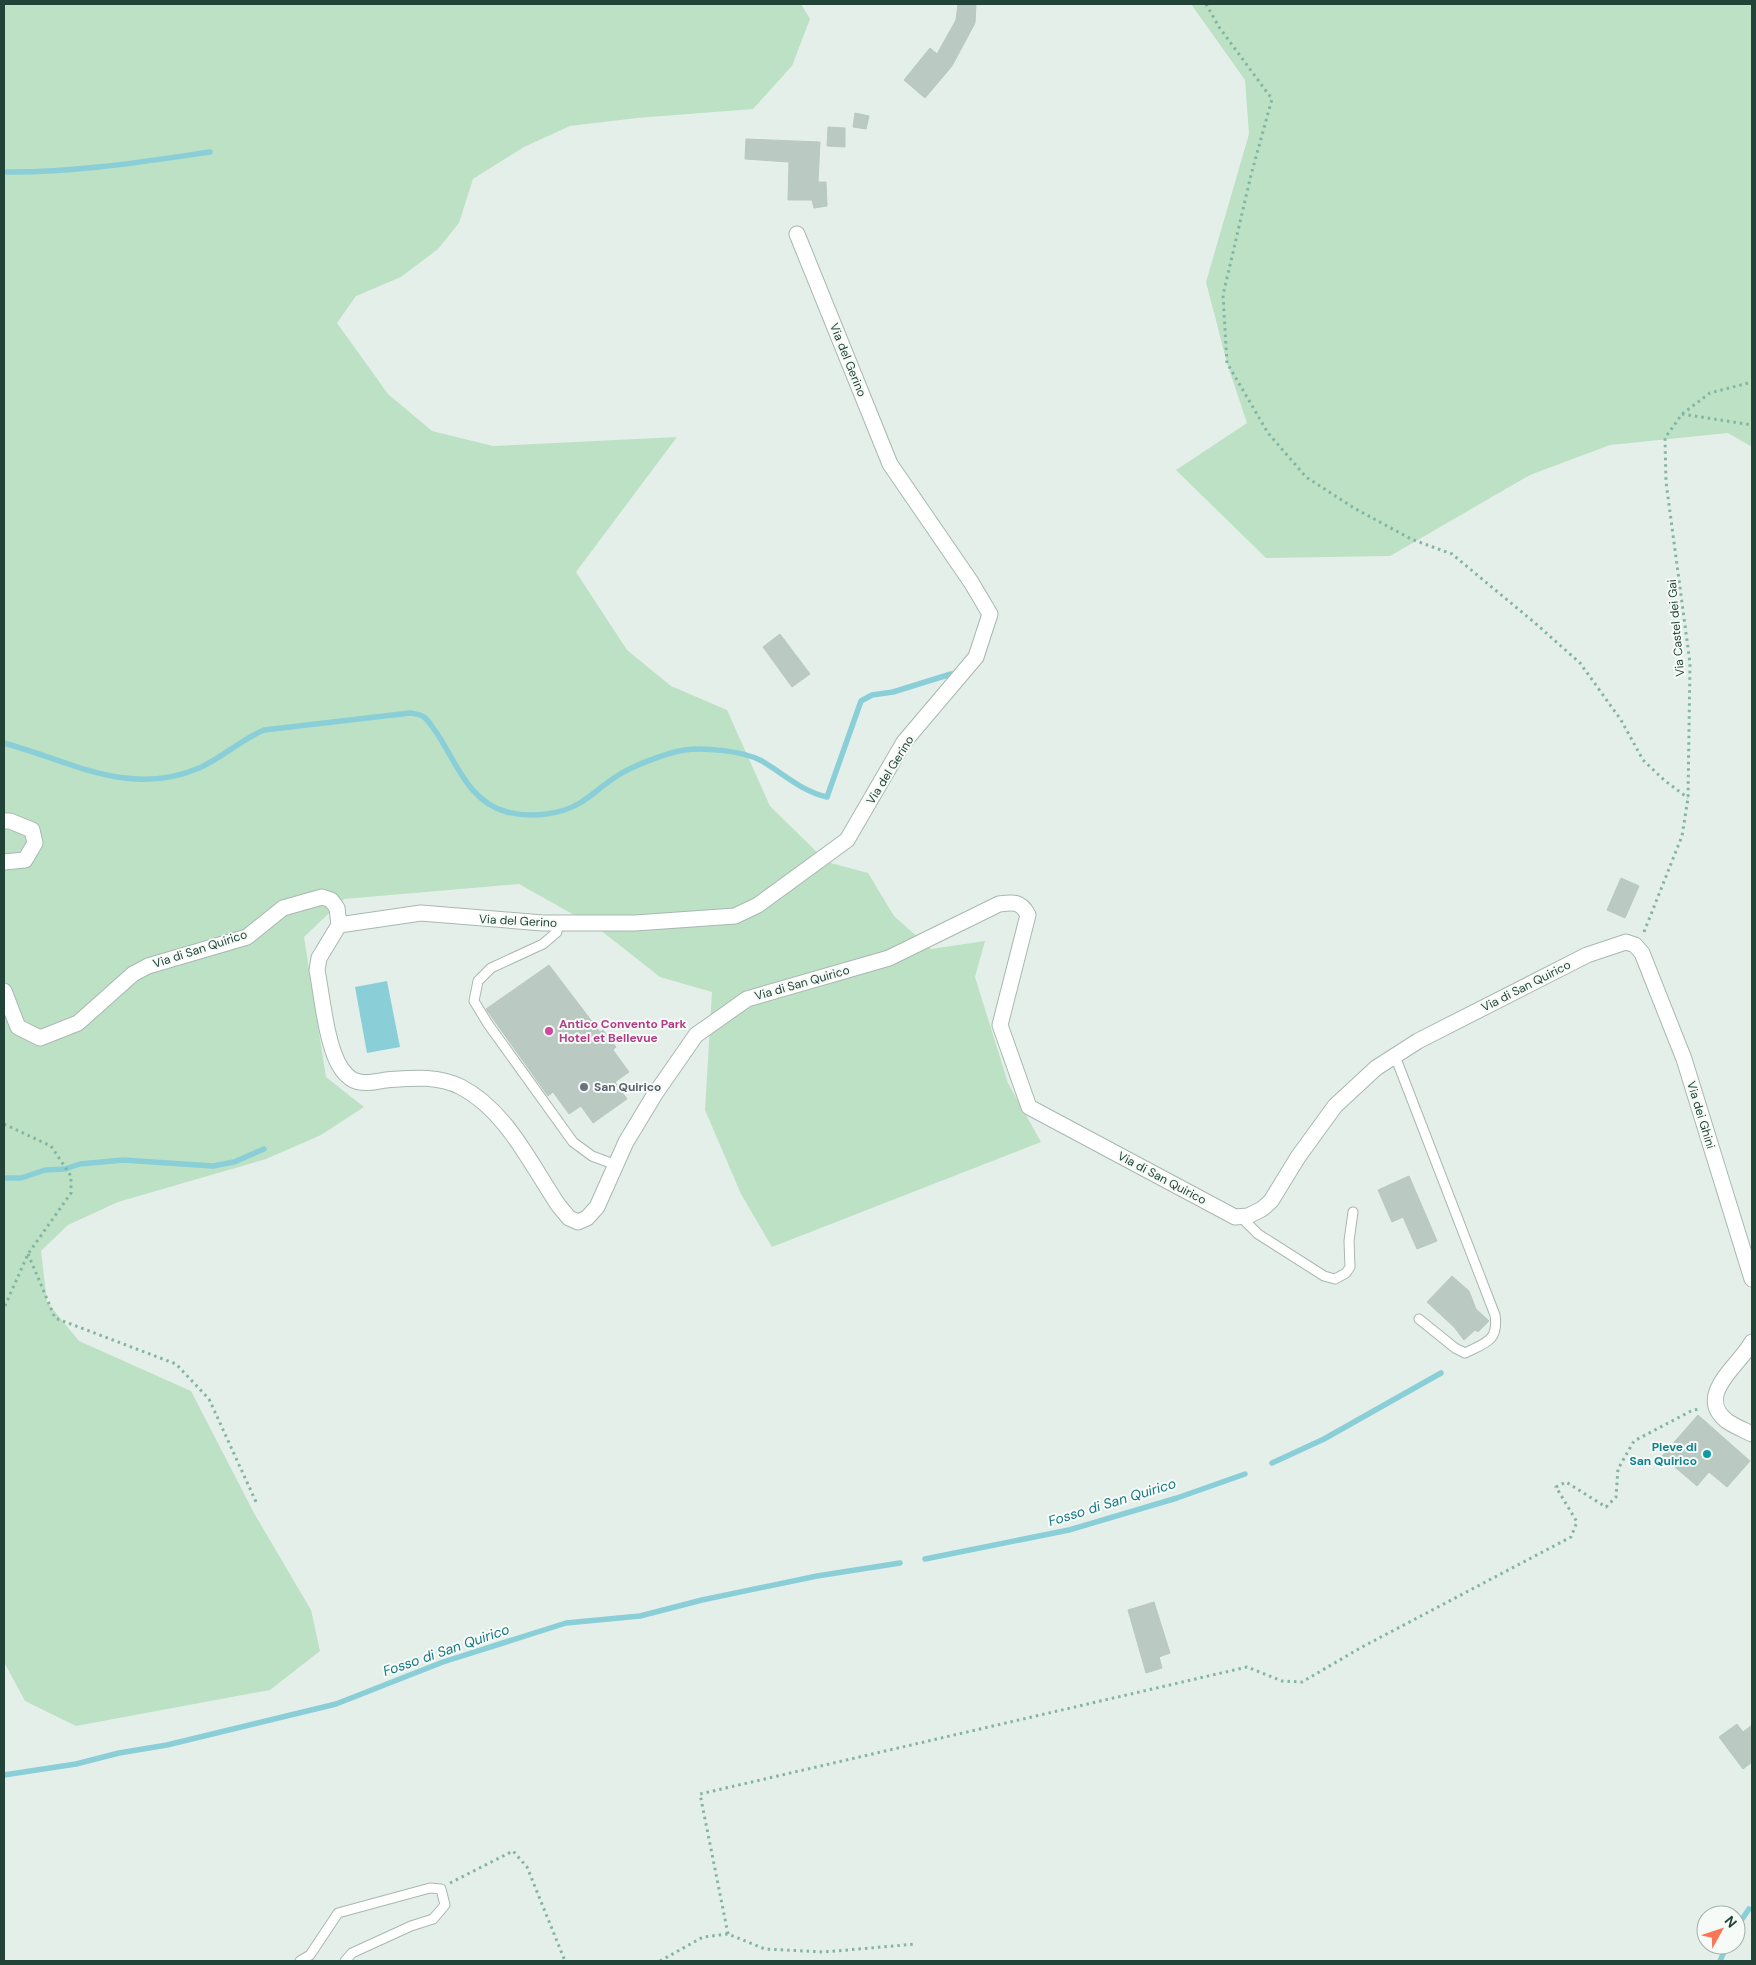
<svg xmlns="http://www.w3.org/2000/svg" width="1756" height="1965" viewBox="0 0 1756 1965" font-family="'DM Sans',sans-serif">
<rect width="100%" height="100%" fill="#e5efea"/>
<path fill="#bde1c5" d="M4,4H801L810,19L792,66L753,109L637,118L570,126L524,147L473,179L459,223L438,249L401,277L356,296L337,323L388,394L432,431L493,446L677,437L576,572L627,650L671,686L727,710L770,806L827,862L868,873L894,916L931,949L985,941L975,977L1008,1083L1041,1142L772,1247L741,1194L705,1110L712,992L660,977L599,929L519,884L344,899L304,937L326,1077L364,1107L321,1135L266,1159L118,1202L68,1225L41,1251L47,1302L79,1341L191,1391L254,1513L311,1610L320,1651L270,1690L76,1726L25,1701L4,1662Z
M1191,4H1752V447L1728,433L1610,445L1530,475L1390,556L1266,558L1176,470L1247,423L1227,363L1206,282L1249,134L1245,80Z"/>
<path fill="#8acfd7" d="M387,981L400,1047L367,1053L355,987Z"/>
<g fill="none" stroke-linecap="round" stroke-linejoin="round">
<path stroke="#8acfd7" stroke-width="5.5" d="M4,172C73,173 141,162 210,152
M4,743C70,761 130,798 199,768C222,758 240,740 264,730L410,713C415,714 420,714 424,717C429,721 432,727 436,732C456,761 468,802 507,812C530,818 560,815 580,803C593,795 604,784 617,776C632,766 666,753 684,750C704,747 744,751 762,761C784,774 801,791 827,797L861,701L872,695L893,692L951,674H960
M4,1178H21L45,1170L65,1169L80,1164L123,1160L213,1166L234,1162L264,1149
M1272,1463L1324,1439L1441,1373
M925,1559L1069,1530L1177,1498L1245,1474
M4,1775L76,1764L119,1753L167,1745L336,1704L443,1662L566,1623L640,1616L702,1600L817,1576L900,1563
M1736,1928L1749,1909
M1720,1961L1727,1945"/>
</g>
<path fill="#bacac3" stroke="#b7c9c1" d="M958,4H976L975,23L952,66L925,98L904,80L930,48L937,54L956,20Z
M855,113L869,116L866,129L853,127Z
M828,127L845,128V147L827,146Z
M746,139L820,142L818,182H826L827,206L814,208L812,200H788L789,162L745,159Z
M780,634L810,674L792,687L763,647Z
M1621,878L1639,886L1625,918L1607,910Z
M549,965L600,1032L603,1030L616,1047L613,1050L629,1072L615,1082L627,1099L593,1123L581,1106L569,1114L553,1092L548,1096L486,1009Z
M1409,1176L1437,1241L1417,1249L1403,1217L1392,1222L1378,1190Z
M1452,1276L1469,1291L1476,1309L1489,1321L1478,1332L1475,1330L1464,1340L1454,1327L1427,1302Z
M1698,1415L1750,1461L1727,1487L1709,1472L1697,1486L1662,1456Z
M1154,1602L1170,1653L1159,1657L1162,1668L1146,1673L1128,1610Z
M1737,1724L1743,1732L1752,1725V1762L1743,1769L1719,1737Z"/>
<g fill="none" stroke-linecap="round" stroke-linejoin="round">
<defs>
<path id="lane" d="M558,923L557,932L543,944L491,968L478,981L474,1001L488,1024L573,1142L592,1156L616,1165
M1395,1056L1495,1315C1499,1341 1485,1343 1465,1353L1455,1348L1419,1319
M1240,1216L1258,1234L1324,1276L1335,1279L1346,1273L1350,1267L1349,1241L1353,1212
M300,1961L310,1955L338,1913L430,1888L441,1889L445,1905L433,1919L411,1926L352,1953L345,1961"/>
<path id="street" d="M4,821H10L32,830L35,843L25,860L4,862
M339,925L421,913L543,923H635L735,916L758,905L847,840L904,742L976,657L990,614L971,582L890,464L797,234
M4,991L18,1027L40,1038L78,1023L133,974L148,966L247,937L283,908L322,897L331,900L337,908L339,925L319,958L317,970C322,996 326,1040 338,1063C342,1071 350,1081 360,1082C368,1084 378,1081 386,1080C412,1078 437,1075 461,1087C507,1111 531,1165 559,1206L569,1218L578,1222L587,1218L597,1207L626,1142L655,1094L696,1035L747,999L889,958L999,904C1013,902 1021,901 1028,915L1000,1025L1029,1107L1235,1217L1248,1216L1262,1209L1271,1201L1298,1157L1335,1106L1376,1068L1418,1041L1587,955L1626,942L1635,945L1642,953L1684,1059L1752,1279
M1752,1342C1740,1365 1694,1395 1727,1421C1734,1426 1744,1430 1752,1434"/>
</defs>
<use href="#lane" stroke="#a7b8b1" stroke-width="11"/>
<use href="#street" stroke="#a7b8b1" stroke-width="17"/>
<path stroke="#83b5a3" stroke-width="3" stroke-dasharray="2.5 4" stroke-linecap="butt" d="M1206,4L1219,27L1272,99L1251,175L1223,295L1227,363L1268,433L1306,477L1354,508L1411,539L1452,554L1535,623L1580,663L1621,720L1643,760L1664,780L1688,798
M1682,414L1752,425
M1644,932L1682,836L1688,798L1690,663L1666,482L1665,438L1682,414L1710,393L1752,382
M4,1124L51,1146L71,1176V1193L28,1254L4,1308
M28,1254L55,1318L176,1364L209,1399L257,1504
M450,1883L513,1851L527,1867L565,1961
M728,1934L700,1794L1247,1667L1282,1681L1302,1682L1362,1647L1571,1537L1577,1522L1556,1487L1566,1482L1606,1507L1616,1497L1618,1469L1634,1441L1693,1410L1701,1409
M660,1961L703,1937L728,1934L765,1949L824,1952L916,1944"/>
<use href="#lane" stroke="#fff" stroke-width="9"/>
<use href="#street" stroke="#fff" stroke-width="15"/>
</g>
<circle fill="#d1479c" stroke="#f6fbf8" stroke-width="2" cx="549" cy="1031" r="5"/>
<circle fill="#6b7280" stroke="#f6fbf8" stroke-width="2" cx="584" cy="1087" r="5"/>
<circle fill="#0f9aa8" stroke="#f6fbf8" stroke-width="2" cx="1707" cy="1454" r="5"/>
<g text-anchor="middle" stroke-width="4" stroke-linejoin="round" paint-order="stroke">
<g font-size="12" fill="#224338" stroke="#f6fbf8">
<text transform="translate(848 360) rotate(68)" y="4">Via del Gerino</text>
<text transform="translate(1676 628) rotate(-95)" y="4">Via Castel dei Gai</text>
<text transform="translate(890 770) rotate(-58)" y="4">Via del Gerino</text>
<text transform="translate(518 921) rotate(3)" y="4">Via del Gerino</text>
<text transform="translate(200 949) rotate(-18)" y="4">Via di San Quirico</text>
<text transform="translate(802 983) rotate(-16)" y="4">Via di San Quirico</text>
<text transform="translate(1526 986) rotate(-27)" y="4">Via di San Quirico</text>
<text transform="translate(1701 1115) rotate(73)" y="4">Via dei Ghini</text>
<text transform="translate(1162 1178) rotate(28)" y="4">Via di San Quirico</text>
</g>
<g font-size="12" font-weight="bold" fill="#b23c85" stroke="#f6fbf8" text-anchor="start">
<text x="559" y="1028">Antico Convento Park<tspan x="559" dy="14">Hotel et Bellevue</tspan></text>
</g>
<g font-size="12" font-weight="bold" fill="#5b616d" stroke="#f6fbf8" text-anchor="start">
<text x="594" y="1091">San Quirico</text>
</g>
<g font-size="12" font-weight="bold" fill="#0d838f" stroke="#f6fbf8" text-anchor="end">
<text x="1697" y="1451">Pieve di<tspan x="1697" dy="14">San Quirico</tspan></text>
</g>
<g font-size="14" font-style="italic" fill="#177884" stroke="#f6fbf8">
<text transform="translate(1112 1502) rotate(-17)" y="5">Fosso di San Quirico</text>
<text transform="translate(446 1650) rotate(-19)" y="5">Fosso di San Quirico</text>
</g>
</g>
<rect width="1756" height="1965" fill="none" stroke="#224338" stroke-width="10"/>
<g transform="translate(1721 1930) rotate(50)"><circle r="24" fill="#f6fbf8" stroke="#a1b1ab"/>
<path d="M0-4L9 19L0 12L-9 19Z" fill="#fb7657"/>
<text y="-8" font-size="14" font-weight="bold" text-anchor="middle" fill="#224338">N</text>
</g>
</svg>
